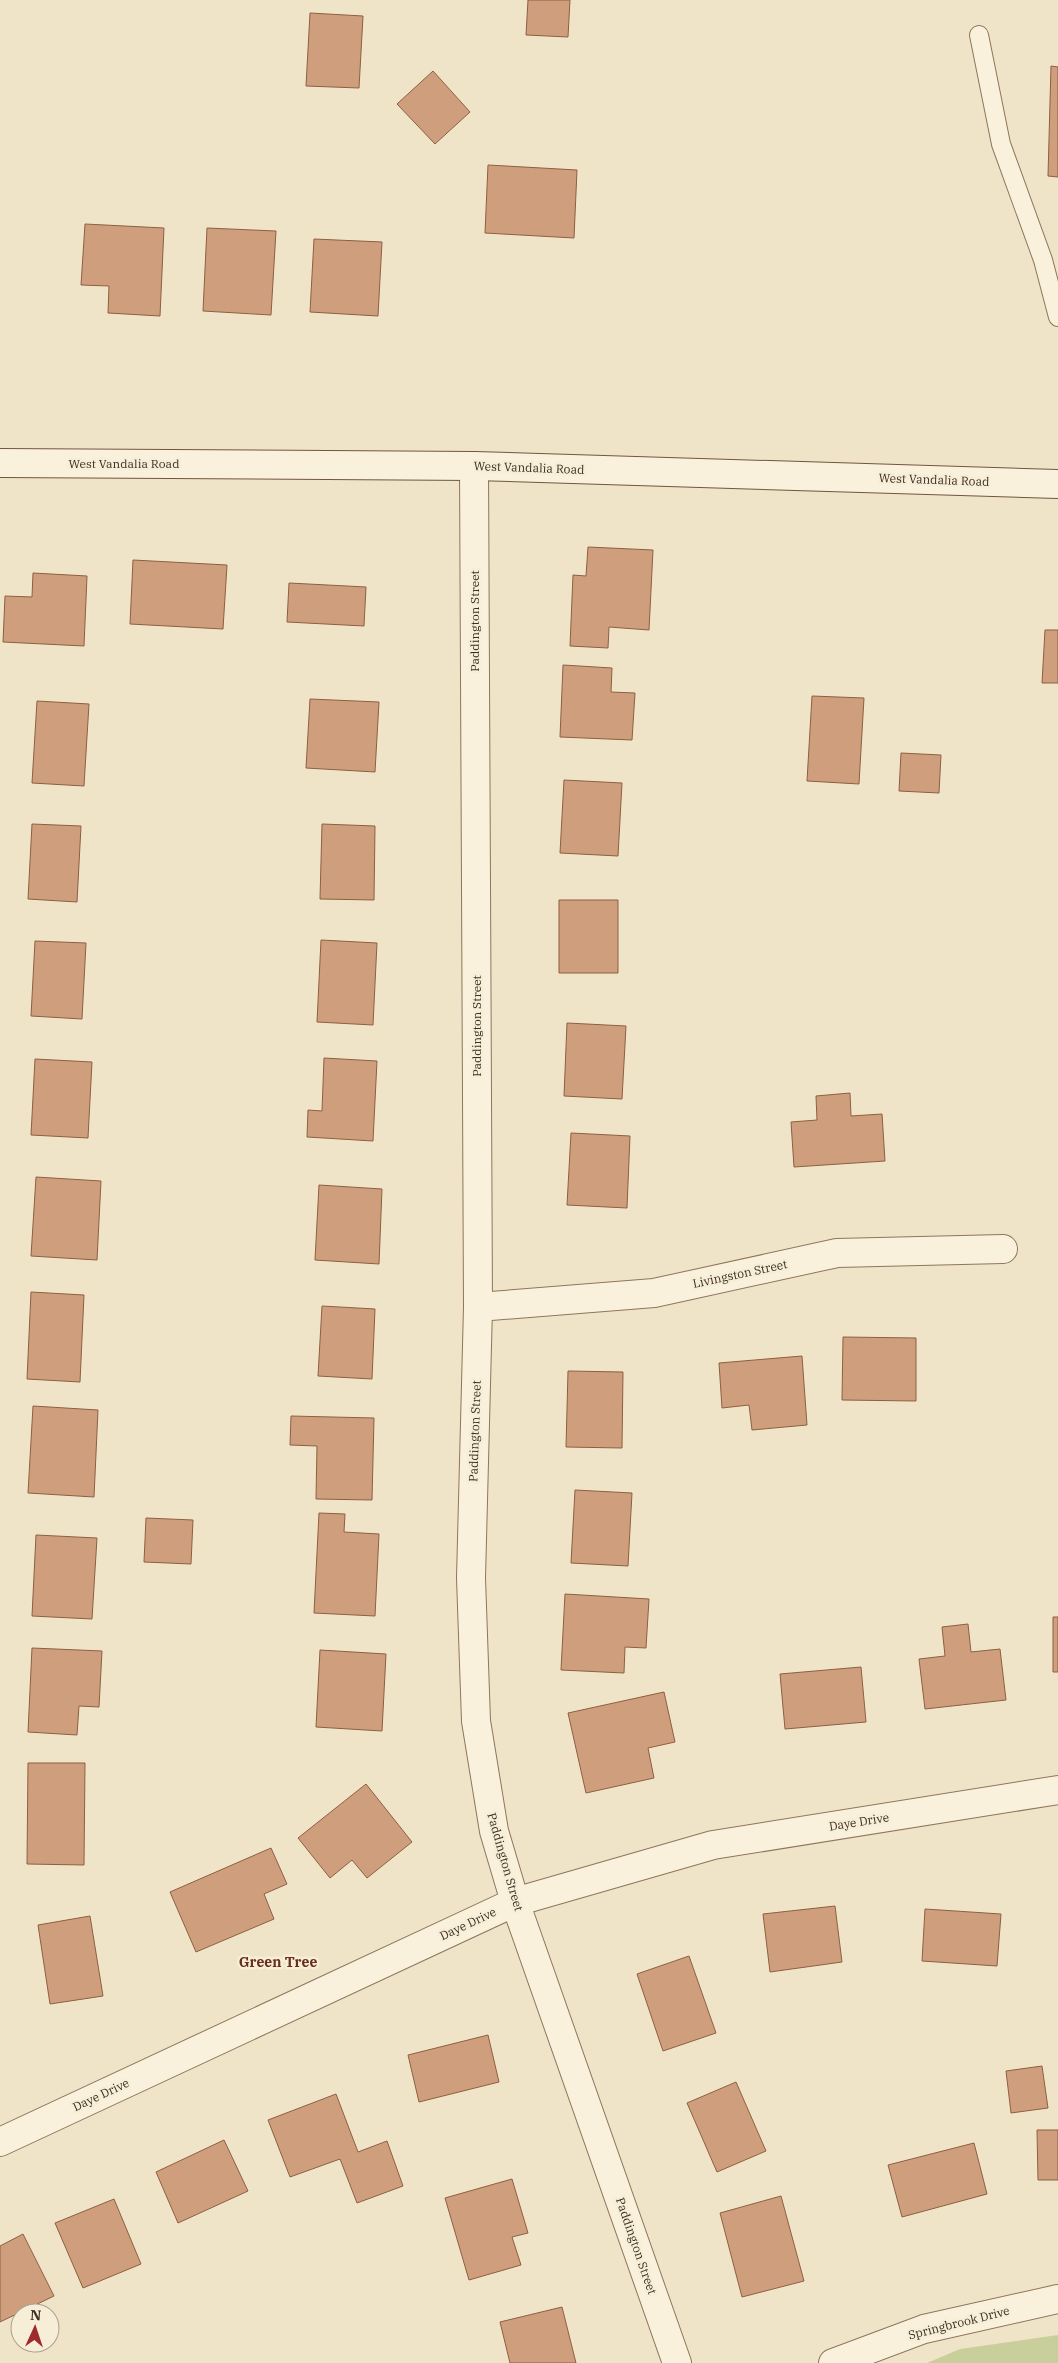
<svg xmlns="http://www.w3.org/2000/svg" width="1058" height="2363" viewBox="0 0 1058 2363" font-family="'IBM Plex Serif',serif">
<rect width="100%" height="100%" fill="#f0e4c8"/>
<path fill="#c9cf9b" d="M1058,2335V2363H927L960,2349Z"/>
<path fill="#cf9f7d" stroke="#8d5f41" d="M528,0H570L568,37L526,35Z
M310,13L363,16L359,88L306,86Z
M1051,66L1058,67V177L1048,176Z
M433,71L470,112L435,144L397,104Z
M488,165L577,170L574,238L485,233Z
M85,224L164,228L160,316L108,313L109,286L81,285Z
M207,228L276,231L271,315L203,311Z
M314,239L382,242L378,316L310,312Z
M588,547L653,550L649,630L609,627L608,648L570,646L573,575L586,576Z
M133,560L227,565L223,629L130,624Z
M33,573L87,576L84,646L3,642L5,596L32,597Z
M289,583L366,587L364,626L287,622Z
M1045,630H1058V683H1042Z
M563,665L612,668L611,692L635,693L632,740L560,737Z
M812,696L864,698L859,784L807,781Z
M310,699L379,702L375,772L306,768Z
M37,701L89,704L84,786L32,783Z
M901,753L941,755L939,793L899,791Z
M564,780L622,783L618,856L560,853Z
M32,824L81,826L77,902L28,899Z
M322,824L375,826L374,900L320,899Z
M559,900H618V973H559Z
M321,940L377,943L373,1025L317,1022Z
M35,941L86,943L82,1019L31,1016Z
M567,1023L626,1026L622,1099L564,1096Z
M324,1058L377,1061L373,1141L307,1137L308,1110L322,1111Z
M35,1059L92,1062L88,1138L31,1135Z
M850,1093L851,1116L882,1114L885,1161L794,1167L791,1122L817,1120L816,1096Z
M571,1133L630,1136L627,1208L567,1205Z
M36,1177L101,1181L97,1260L31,1256Z
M319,1185L382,1189L379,1264L315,1260Z
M31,1292L84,1295L80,1382L27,1379Z
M322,1306L375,1309L372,1379L318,1376Z
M843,1337L916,1338V1401L842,1400Z
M802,1356L807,1425L752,1430L749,1405L722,1408L719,1363Z
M568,1371L623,1372L622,1448L566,1447Z
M33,1406L98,1410L94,1497L28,1493Z
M291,1416L374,1418L372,1500L316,1499L317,1446L290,1445Z
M575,1490L632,1493L628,1566L571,1563Z
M319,1513L345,1514L344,1532L379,1534L375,1616L314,1613Z
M146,1518L193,1520L191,1564L144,1562Z
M36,1535L97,1538L92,1619L32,1616Z
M565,1594L649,1599L646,1648L625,1647L624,1673L561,1670Z
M1053,1617H1058V1672H1053Z
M968,1624L971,1652L1000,1649L1006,1700L925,1709L919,1659L945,1656L942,1627Z
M32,1648L102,1651L99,1707L79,1706L77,1735L28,1732Z
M320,1650L386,1654L382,1731L316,1727Z
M861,1667L866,1722L785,1729L780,1674Z
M664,1692L675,1742L648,1748L654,1778L586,1793L568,1713Z
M28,1763H85L84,1865L27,1864Z
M366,1784L412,1842L367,1878L352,1860L330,1878L298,1838Z
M271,1848L287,1884L264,1894L274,1919L196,1952L170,1892Z
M835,1906L842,1962L770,1972L763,1914Z
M925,1909L1001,1914L997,1966L922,1961Z
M90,1916L103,1996L50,2004L38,1925Z
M689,1956L716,2033L663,2051L637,1974Z
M488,2035L499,2082L419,2102L408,2055Z
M1042,2066L1048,2108L1011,2113L1006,2071Z
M736,2082L766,2151L717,2172L687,2103Z
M336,2094L358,2152L387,2141L403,2186L357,2203L340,2159L290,2177L268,2120Z
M1037,2130H1058V2180H1038Z
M224,2140L248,2191L178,2223L156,2172Z
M974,2143L987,2194L902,2217L888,2165Z
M512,2179L528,2233L512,2237L521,2265L469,2280L445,2198Z
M781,2196L804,2281L742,2297L720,2213Z
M114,2199L141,2264L83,2288L55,2223Z
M23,2234L54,2296L0,2322V2246Z
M562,2307L576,2363H510L500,2322Z"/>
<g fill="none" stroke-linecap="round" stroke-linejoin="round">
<defs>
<path id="lane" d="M979,35L1001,144L1043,260L1058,317"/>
<path id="street" d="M474,466L478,1307L471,1578L476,1721L494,1831L515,1902L677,2363
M478,1307L654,1293L837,1253L1003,1249
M0,2142L515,1902L713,1845L1058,1790
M833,2363L924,2329L1058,2299"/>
<path id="secondary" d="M0,463L474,466L1058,484"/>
</defs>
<use href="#lane" stroke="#8d765c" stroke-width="20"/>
<use href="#street" stroke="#8d765c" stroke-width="30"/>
<use href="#secondary" stroke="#6f573f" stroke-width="30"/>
<use href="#lane" stroke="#faf1dc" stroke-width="18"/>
<use href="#street" stroke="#faf1dc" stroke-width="28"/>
<use href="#secondary" stroke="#faf1dc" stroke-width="28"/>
</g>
<g text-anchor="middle" stroke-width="5" stroke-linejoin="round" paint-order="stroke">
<g font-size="12" fill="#3d2e20" stroke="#f7eed8">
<text x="124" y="468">West Vandalia Road</text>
<text transform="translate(529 468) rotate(2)" y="4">West Vandalia Road</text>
<text transform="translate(934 480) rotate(2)" y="4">West Vandalia Road</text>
<text transform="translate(475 621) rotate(-90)" y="4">Paddington Street</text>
<text transform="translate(477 1026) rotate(-90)" y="4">Paddington Street</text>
<text transform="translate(740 1274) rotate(-12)" y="4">Livingston Street</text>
<text transform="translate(475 1431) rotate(-88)" y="4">Paddington Street</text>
<text transform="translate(859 1822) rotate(-9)" y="4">Daye Drive</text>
<text transform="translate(505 1862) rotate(74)" y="4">Paddington Street</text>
<text transform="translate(468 1924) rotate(-25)" y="4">Daye Drive</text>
<text transform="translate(101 2095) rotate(-25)" y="4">Daye Drive</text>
<text transform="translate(636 2246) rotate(71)" y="4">Paddington Street</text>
<text transform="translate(959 2323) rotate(-14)" y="4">Springbrook Drive</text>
</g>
<g font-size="14" font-weight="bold" fill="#6b2e1e" stroke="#f7eed8">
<text x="278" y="1967">Green Tree</text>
</g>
</g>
<g transform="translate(35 2328) rotate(3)"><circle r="24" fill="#f7eed8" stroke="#ada18e"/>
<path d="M0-4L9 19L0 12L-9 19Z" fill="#9e2a2b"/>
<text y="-8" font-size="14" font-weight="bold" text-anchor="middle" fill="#3d2e20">N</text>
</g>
</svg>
